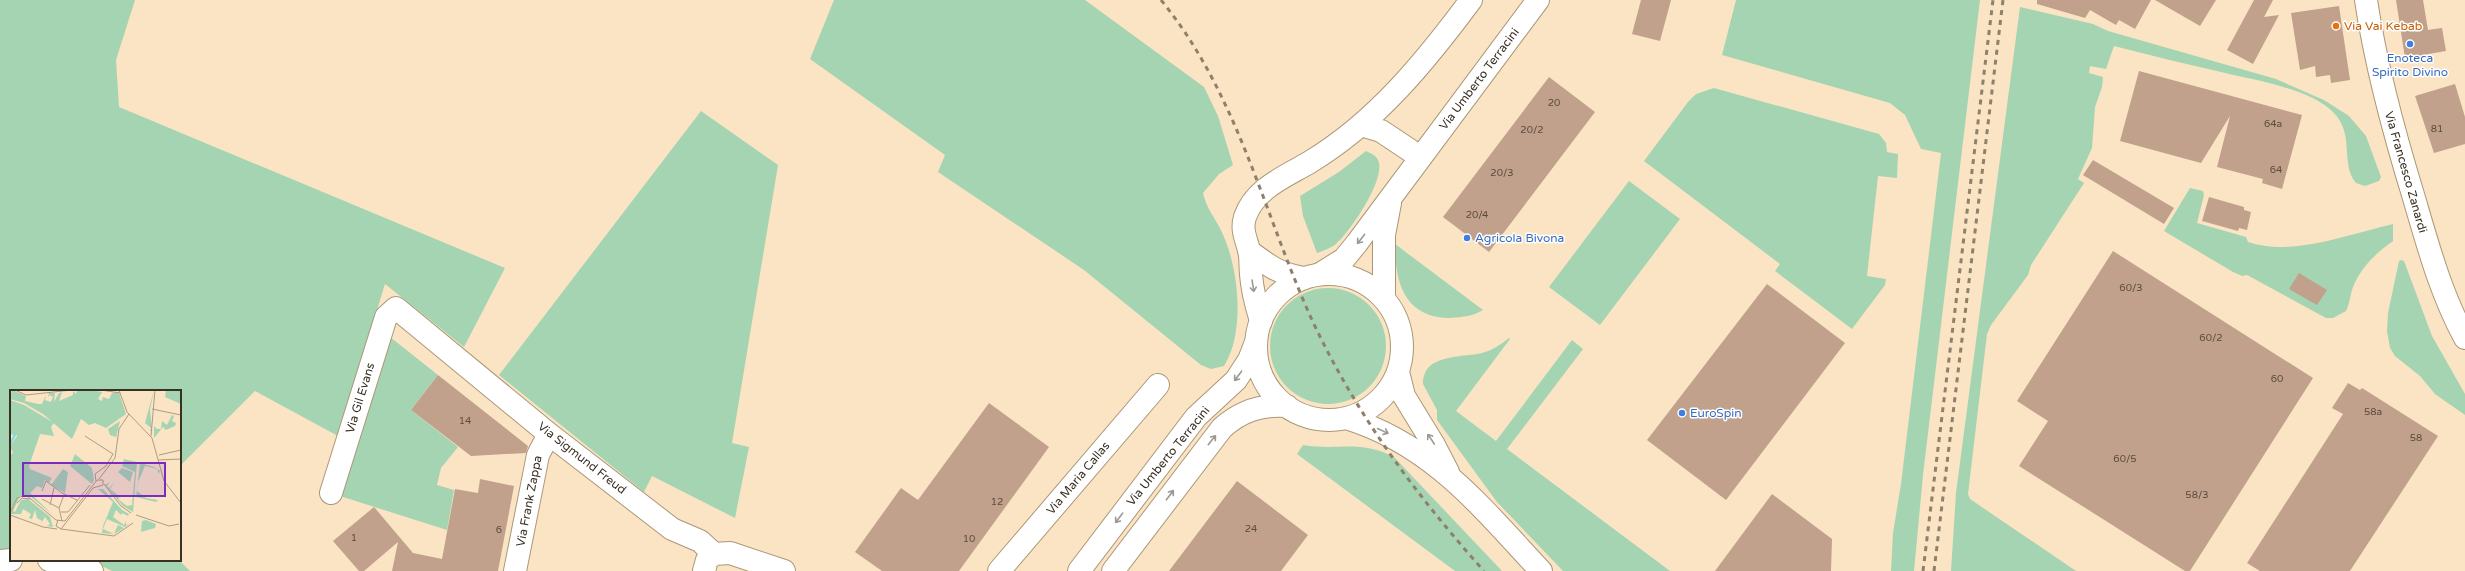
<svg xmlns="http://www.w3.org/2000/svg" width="2465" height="571" viewBox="0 0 2465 571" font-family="'Varela Round',sans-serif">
<rect width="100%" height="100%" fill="#fae4c4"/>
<path fill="#a5d4b2" d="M0,0H135L116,60L119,107L505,268L464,347L385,284L338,436L255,391L180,466V391H11V552L0,553Z
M834,0H1085L1204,87L1218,116L1233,165L1219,174L1203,193C1208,213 1217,219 1224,237C1239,272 1245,333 1224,366L1211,369L1201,365L1084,270L938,172L945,155L810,59Z
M1736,0H1980L1923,475L1914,571H1891L1893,533L1901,484L1941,153L1921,149L1905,115L1890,103L1722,55Z
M2020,7L2093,24L2108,31L2276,79L2324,100L2349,116L2366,136L2381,177L2379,181L2365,186L2356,183C2340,164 2355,135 2334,113C2310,88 2253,80 2221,72C2185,64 2150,55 2114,46L2106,69L2090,66L2089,73L2103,77L2102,87L2095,107L2092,148L2078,179L2084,183L2031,265L2028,275L1991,325L1987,334L1968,494L1970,499L2076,571H1951L1956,493Z
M1714,88L1879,134L1886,143L1887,152L1898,154L1897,178L1878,176L1867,276L1886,279L1885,285L1852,329L1775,271L1780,264L1644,161L1688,102L1696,94Z
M701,111L778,165L732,443L749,447L735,518L652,476L644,492L499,375Z
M1366,151C1370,153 1377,156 1378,160C1387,178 1350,232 1336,244C1331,248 1323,251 1317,253L1303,216L1300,196L1339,172Z
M1629,181L1680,219L1600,325L1549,287Z
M2190,188L2203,191L2204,195L2197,223L2246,237L2248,242C2291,257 2350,234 2393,224V241C2376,253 2361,267 2353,287C2350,295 2350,303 2346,311L2333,318H2326L2247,275L2242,276L2233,272L2164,231Z
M1395,244L1483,310C1473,316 1463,317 1451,318C1405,318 1395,284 1395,244Z
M2401,260L2404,261L2432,336L2465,394V415L2435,394L2420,376L2395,356L2390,348L2387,331L2388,313L2399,261Z
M1270 346a58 58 0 1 1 116 0a58 58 0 1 1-116 0Z
M390,337L438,375L411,410L458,447L441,468L437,485L454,490L447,530L340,496Z
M1509,338L1510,339L1456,411L1496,441L1572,340L1583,349L1507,449L1670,571H1563L1497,502L1437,420V410L1423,384C1423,353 1462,358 1482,353C1493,350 1500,345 1509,338Z
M1303,445C1340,451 1359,439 1394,457L1502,571H1455L1297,454Z
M90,560H179L190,571H112Z"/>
<path fill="#c1a18b" d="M1641,0H1671L1660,41L1632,34Z
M2037,0H2151L2135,29L2119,20L2116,25L2090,10L2085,18L2037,4Z
M2155,0H2216L2200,26Z
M2254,0H2273L2264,17L2279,15L2253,64L2227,50Z
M2396,0H2423L2428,30L2442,28L2446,51L2405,58Z
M2339,6L2350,80L2331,83L2330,75L2316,77L2315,66L2300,70L2291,13Z
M2139,71L2302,115L2282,189L2262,183L2263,179L2217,167L2230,116L2201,163L2120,141Z
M1549,77L1595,112L1489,252L1443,217Z
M2455,84L2465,117V144L2434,153L2415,96Z
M2093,160L2174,208L2164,224L2083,175Z
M2209,197L2244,207V210L2251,212L2247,230L2239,228L2238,231L2202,221Z
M2113,251L2313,378L2190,571H2185L2019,466L2048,421L2017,401Z
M2299,273L2327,290L2317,305L2289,289Z
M1767,284L1845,343L1726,500L1647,440Z
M438,375L528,446L526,453L471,456L411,410Z
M2348,383L2360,390L2362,388L2438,436L2350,571H2260L2247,563L2343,414L2332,408Z
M989,403L1049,447L959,571H882L855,552L901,488L918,500Z
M480,479L514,486L498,571H392L398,542L364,571H359L333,541L374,507L413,553L442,559L455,489L478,493Z
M1237,481L1308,535L1281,571H1169Z
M1772,494L1832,539L1831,571H1715Z"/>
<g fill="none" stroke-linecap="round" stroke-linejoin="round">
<defs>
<path id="minor" d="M1361,125L1381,131L1420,157
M1249,251C1269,266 1279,274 1304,278
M1320,274L1344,259L1357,243L1538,0
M1384,298V235L1390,203
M1261,321C1256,305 1252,290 1251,274C1250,266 1251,257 1249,250C1246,239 1241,229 1245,217C1255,188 1285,177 1310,162C1376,122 1425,62 1471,0
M331,493L386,317L396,308L549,434L672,529L700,541L714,554L730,553L784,571
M515,571L538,455L549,434
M704,571L707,560L714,554
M999,571L1158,385"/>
<path id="major" d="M2366,0C2376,68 2394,133 2414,198C2428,246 2441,294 2465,338
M1256 347a73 73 0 1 1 146 0a73 73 0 1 1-146 0Z
M1398,372L1404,396L1434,445L1448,472
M1346,418C1432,444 1482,508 1541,571
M49,560L92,571
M0,561L11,560
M1079,571L1196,417L1236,380L1249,360L1256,342
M1113,571L1222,428C1241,411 1261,404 1287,406"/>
</defs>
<use href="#minor" stroke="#ab9778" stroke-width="24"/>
<use href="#major" stroke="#ab9778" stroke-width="24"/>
<use href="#minor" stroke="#fff" stroke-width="22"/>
<use href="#major" stroke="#fff" stroke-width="22"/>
<path stroke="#8e806b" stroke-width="3" stroke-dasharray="5 5" stroke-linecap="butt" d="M1161,0C1238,94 1263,212 1312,320C1356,414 1415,494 1484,571
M1923,571L1993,0
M1934,571L2003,0"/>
</g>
<defs><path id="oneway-shaft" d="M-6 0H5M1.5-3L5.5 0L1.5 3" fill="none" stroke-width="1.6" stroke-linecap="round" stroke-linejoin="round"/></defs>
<g stroke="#9c9892">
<use href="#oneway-shaft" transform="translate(1361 239) rotate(128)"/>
<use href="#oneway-shaft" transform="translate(1253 286) rotate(81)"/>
<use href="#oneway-shaft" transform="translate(1238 376) rotate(127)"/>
<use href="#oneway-shaft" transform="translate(1383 431) rotate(25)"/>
<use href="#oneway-shaft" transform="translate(1431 439) rotate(-124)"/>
<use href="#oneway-shaft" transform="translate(1212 440) rotate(-51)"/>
<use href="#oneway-shaft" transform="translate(1170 495) rotate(-53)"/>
<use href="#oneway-shaft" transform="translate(1119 518) rotate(127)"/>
</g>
<circle fill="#e8710a" stroke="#fff" stroke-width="1.5" cx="2336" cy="26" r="4"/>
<g fill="#3f7fe0" stroke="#fff" stroke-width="1.5">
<circle cx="2410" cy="44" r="4"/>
<circle cx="1467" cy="238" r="4"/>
<circle cx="1682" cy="413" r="4"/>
</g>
<g text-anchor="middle" stroke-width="3" stroke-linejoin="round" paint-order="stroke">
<g font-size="10" fill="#5b4c3e">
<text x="1554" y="106">20</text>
<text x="2273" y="127">64a</text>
<text x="2437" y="132">81</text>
<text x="1532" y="133">20/2</text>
<text x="2276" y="173">64</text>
<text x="1502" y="176">20/3</text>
<text x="1477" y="218">20/4</text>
<text x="2131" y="291">60/3</text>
<text x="2211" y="341">60/2</text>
<text x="2277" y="382">60</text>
<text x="2373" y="415">58a</text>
<text x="465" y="424">14</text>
<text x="2416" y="441">58</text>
<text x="2125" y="462">60/5</text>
<text x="2197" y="498">58/3</text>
<text x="997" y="505">12</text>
<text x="1251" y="532">24</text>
<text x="499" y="533">6</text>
<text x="354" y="541">1</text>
<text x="969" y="542">10</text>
</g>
<g font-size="12" fill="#c56008" stroke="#fff" text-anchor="start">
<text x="2344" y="30">Via Vai Kebab</text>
</g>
<g font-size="12" fill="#366cbe" stroke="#fff" text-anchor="start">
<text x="2410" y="62" text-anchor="middle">Enoteca<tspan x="2410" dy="14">Spirito Divino</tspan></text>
<text x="1475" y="242">Agricola Bivona</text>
<text x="1690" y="417">EuroSpin</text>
</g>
<g font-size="12" fill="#393024" stroke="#fff">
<text transform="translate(1479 79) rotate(-53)" y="4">Via Umberto Terracini</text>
<text transform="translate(2406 172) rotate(74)" y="4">Via Francesco Zanardi</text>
<text transform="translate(360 398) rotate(-73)" y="4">Via Gil Evans</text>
<text transform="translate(1168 456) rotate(-51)" y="4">Via Umberto Terracini</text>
<text transform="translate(582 458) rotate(38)" y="4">Via Sigmund Freud</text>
<text transform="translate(1078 478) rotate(-50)" y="4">Via Maria Callas</text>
<text transform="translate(529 501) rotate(-79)" y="4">Via Frank Zappa</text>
</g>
</g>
<g transform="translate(10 390)">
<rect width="171" height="171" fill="#fae4c4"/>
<path d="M2,0L16,6L15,11L28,14H32L36,5L35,10L41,12L43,7L40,5L38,7L39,3H45L44,12L49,3L52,2L49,11L63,5V1L66,4L67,0H88L86,1L92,2L88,9L92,11L93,7L99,9L102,3H109L116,24L96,38L85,33L79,35L71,29L62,49L33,24L14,13L0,9ZM144,0L140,20L142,38L141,41H140L141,38L135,33ZM156,0H171V14L155,7ZM0,10L14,15L44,33L41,37L44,46L30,44L19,76L20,79L42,88L39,93L35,90L32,98L27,96L20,103L43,125L20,106H10L3,121L5,122L11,110L18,109L40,127L43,137L37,136L40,134L35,127L30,135L32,131L27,128L25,120L22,129L19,128L21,124L13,119L11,124H0V65L3,63L0,56L7,46L6,43L4,46L0,43ZM162,25L164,26L162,31L166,33L165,36L156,40L153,37L144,48V36L147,39H151L152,31L157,35ZM110,31L106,47L100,45L98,39ZM65,64L82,78L84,90L82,94L60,76ZM114,69L127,72L123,122L113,116L95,95L100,92L97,96L99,98L104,93L100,99L110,107L108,109L117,116L122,115L125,82L112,76ZM130,73L144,77L149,80L150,81L149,84L147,79L135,76L128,92L127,101L136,108L148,110L146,112L126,107ZM112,78L123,82L120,92L108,82ZM53,79L58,82L55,103L41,95ZM88,99H93L112,120L119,124L118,126L112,123L111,125L106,120L103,127L114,135L116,131V135L119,134L115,137L97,129L93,139L104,144L108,135L114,138L104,144L92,143L93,136L103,112ZM136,130L146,134L145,138L131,142L132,131Z" fill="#a5d4b2"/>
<path fill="none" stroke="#75dde4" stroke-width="2" d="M0,54L6,43"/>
<path fill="none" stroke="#ad9c84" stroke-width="1" d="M5,0L16,5L62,0M91,0L110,3M109,0L117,22L142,48L154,91L171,113M142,19L171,25M75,46L103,64L96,76L85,84L86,91M141,46L145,0M149,65L171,60M149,70L171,69M89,89L105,68L109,39L119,24M94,94L111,116L121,123M32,101L36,91L52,103L67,110M32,109L49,118L52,131M7,113L12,108L20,109M40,115L44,98M49,118L54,105M1,121L7,108L16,105L46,130L55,131L87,90H93V95L83,98L51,139L46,136L48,130M51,122H58L80,95M0,125L33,137L47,139M126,125L159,136L169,134M51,139L104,146L123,133"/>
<path fill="#7b2cbf" fill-opacity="0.15" stroke="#7b2cbf" stroke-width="2" d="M13,73H155V106H13Z"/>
<rect width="171" height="171" fill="none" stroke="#393024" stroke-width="2"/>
</g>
</svg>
